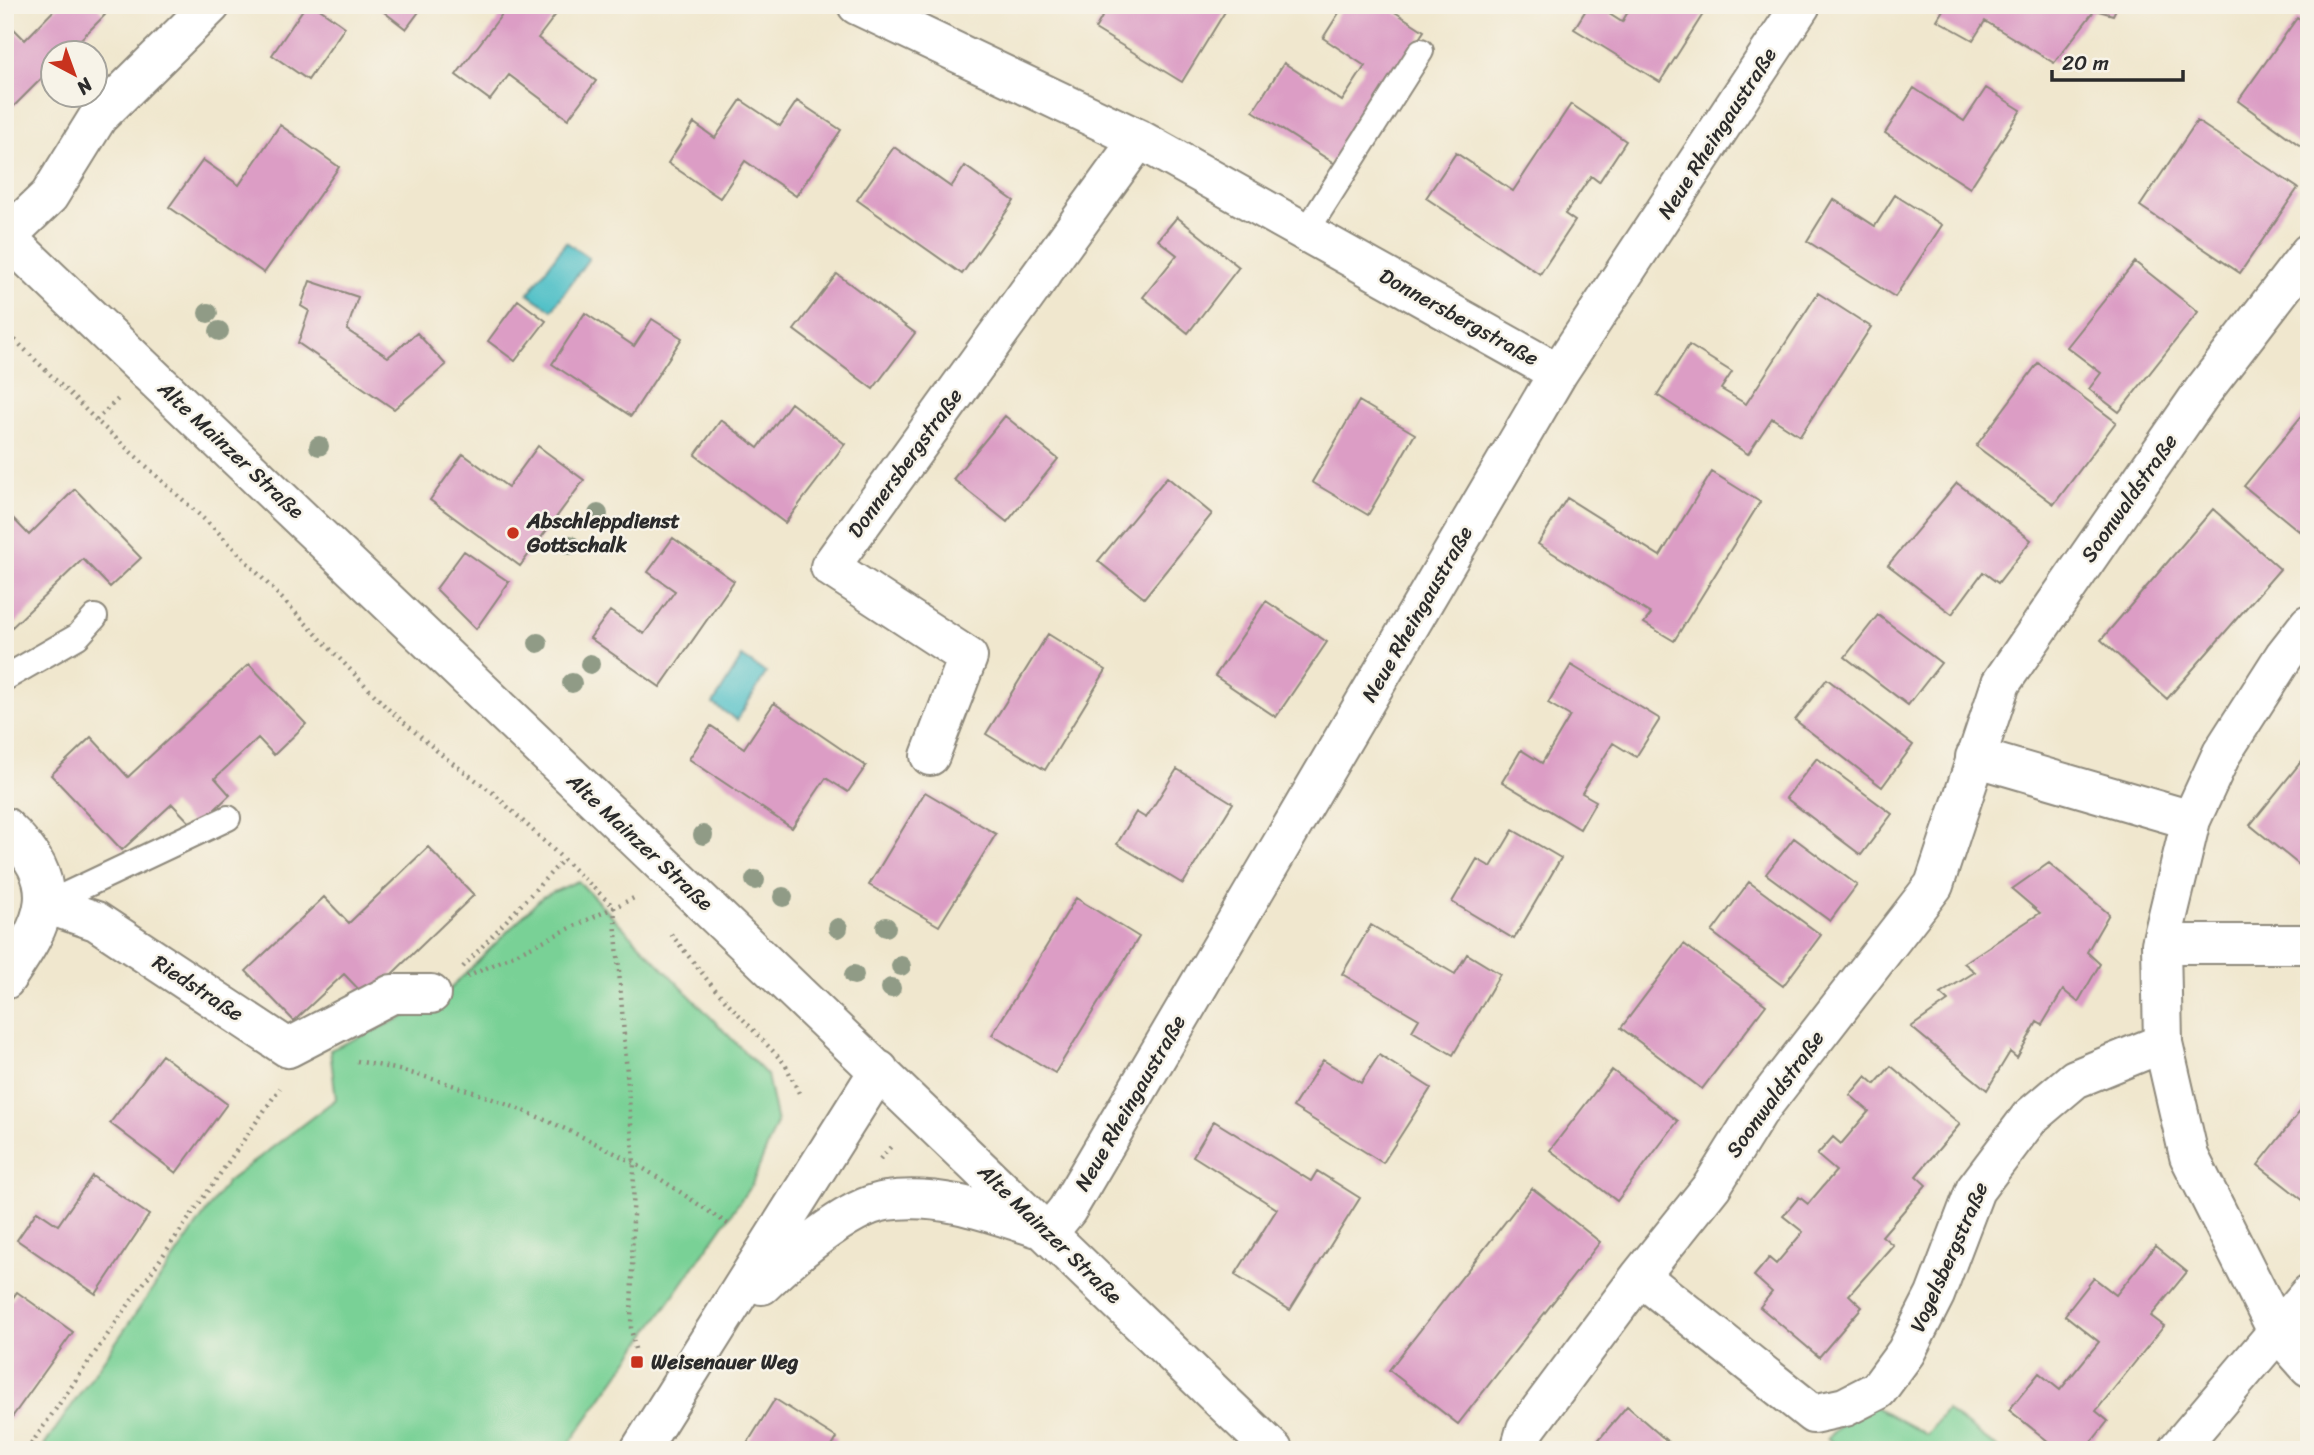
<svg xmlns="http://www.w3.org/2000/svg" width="2314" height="1455" viewBox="0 0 2314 1455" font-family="Sriracha,sans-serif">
<rect width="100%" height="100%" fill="#f7f3e8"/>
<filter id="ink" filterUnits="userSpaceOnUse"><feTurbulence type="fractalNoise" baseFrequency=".0143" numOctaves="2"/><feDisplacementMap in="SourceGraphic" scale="14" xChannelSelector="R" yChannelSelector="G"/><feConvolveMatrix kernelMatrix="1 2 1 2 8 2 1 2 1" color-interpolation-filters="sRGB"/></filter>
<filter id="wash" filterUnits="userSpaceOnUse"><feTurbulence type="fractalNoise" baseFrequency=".00686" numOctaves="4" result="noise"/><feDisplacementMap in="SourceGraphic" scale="28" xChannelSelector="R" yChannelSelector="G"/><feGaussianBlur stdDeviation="1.57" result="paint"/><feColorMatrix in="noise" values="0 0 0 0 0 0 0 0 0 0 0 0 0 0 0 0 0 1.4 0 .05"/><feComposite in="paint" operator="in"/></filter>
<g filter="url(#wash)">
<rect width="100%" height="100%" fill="#f0e7ce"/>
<path fill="#79d196" stroke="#527e60" stroke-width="2" d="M578,881L767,1075L777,1123L752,1184L565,1450H41L227,1182L336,1099L330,1050L437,1002L542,897Z
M1866,1402L1927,1435L1946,1410L2000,1450H1842L1827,1438Z"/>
<path fill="#53c1c8" stroke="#3f767a" stroke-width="2" d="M566,242L589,258L552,310L528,294Z
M742,657L766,673L737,720L713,704Z"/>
<g id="blocks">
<path fill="#dc9dc5" d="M59,5H96L105,15L68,52H52V68L5,115V20L25,40Z
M306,5H314L345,27L308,80L272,55Z
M375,5H424L406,29Z
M509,5H563L538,38L596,81L568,119L509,75L490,100L456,75Z
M1109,5H1218L1226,10L1182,82L1095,29Z
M1344,5H1384L1424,31L1337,165L1253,111L1284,63L1342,101L1365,66L1323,38Z
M1589,5H1595L1622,22L1632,5H1697L1705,11L1660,82L1574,29Z
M1946,5L2038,7L2118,5L2113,15L2095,10L2054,63L1985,21L1973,40L1937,20Z
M2309,12V152L2238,101L2297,18L2302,21Z
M1914,88L1964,121L1986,88L2021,110L1970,188L1885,133Z
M741,100L780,126L797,101L841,130L796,196L745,161L720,198L668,163L694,123L715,138Z
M1571,104L1626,141L1599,182L1591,176L1565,214L1575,221L1540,274L1426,198L1456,153L1513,191Z
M2197,121L2298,188L2240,273L2140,206Z
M280,125L339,167L264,273L169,207L203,160L239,185Z
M894,147L951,187L965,166L1014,201L962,274L857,200Z
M1895,195L1942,225L1895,297L1807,241L1833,199L1875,226Z
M1177,217L1239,267L1188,333L1143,297L1177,255L1158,240Z
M2135,262L2198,312L2119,412L2089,389L2101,373L2067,347Z
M837,274L915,333L873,389L794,330Z
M310,281L358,297L347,330L388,357L417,333L446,365L394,409L298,343L309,311L301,306Z
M1818,293L1871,327L1800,436L1772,418L1748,454L1657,395L1689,345L1732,372L1721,389L1746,404Z
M518,300L546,321L515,361L488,341Z
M585,313L634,346L652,319L682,338L631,416L552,364Z
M2038,363L2116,422L2054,504L1976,446Z
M1359,401L1415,434L1368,515L1312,482Z
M791,403L845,444L785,523L695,455L721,420L758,448Z
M2309,407V519L2299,531L2244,486Z
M1005,416L1058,459L1007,522L953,479Z
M538,446L584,480L520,566L430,500L463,454L508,487Z
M1712,472L1760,502L1674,641L1644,623L1651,614L1538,544L1567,498L1660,556Z
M1167,477L1212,514L1144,598L1098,561Z
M1957,483L2031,540L1998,583L1983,572L1952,614L1888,565Z
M75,489L141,558L110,587L83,559L5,634V514L7,512L29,535Z
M2213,509L2280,569L2167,699L2101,640Z
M673,538L734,581L660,687L590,638L610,611L644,634L675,591L648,572Z
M464,551L509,582L476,629L436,589Z
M1266,601L1327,642L1276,717L1215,676Z
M1878,615L1941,663L1908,705L1845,657Z
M1048,634L1106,670L1045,770L986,734Z
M249,664L306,724L274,755L258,738L215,778L230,795L195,828L172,804L122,850L51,775L91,737L128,777Z
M1571,665L1660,719L1636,757L1613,743L1582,793L1596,801L1580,829L1502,782L1521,750L1542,763L1570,716L1548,703Z
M1827,679L1913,745L1882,787L1795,720Z
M774,703L866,766L848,792L826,778L792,828L689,759L711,726L744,748Z
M2309,752V873L2250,825Z
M1817,758L1892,814L1861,855L1786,798Z
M1177,769L1233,803L1183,884L1117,844L1136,812L1146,818Z
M925,792L996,834L939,926L869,885Z
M1513,830L1561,858L1514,939L1452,902L1477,859L1491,867Z
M1794,838L1857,885L1830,921L1766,874Z
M428,847L474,895L367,998L344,974L294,1021L246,971L324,897L349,923Z
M2049,863L2109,914L2087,952L2100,964L2078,1002L2063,990L2042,1025L2037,1022L2017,1058L2010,1052L1987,1090L1911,1027L1948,1001L1940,994L1975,972L1964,963L2040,913L2012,889Z
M1749,882L1821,935L1783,986L1712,932Z
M1076,898L1139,937L1055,1073L992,1035Z
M1371,925L1455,974L1467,954L1500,974L1453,1055L1412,1031L1419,1019L1342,974Z
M1684,944L1766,1005L1702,1089L1621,1028Z
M162,1055L227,1104L176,1173L110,1123Z
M1379,1055L1431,1088L1383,1163L1293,1107L1323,1060L1361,1083Z
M1891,1066L1960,1124L1916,1176L1926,1185L1882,1236L1893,1245L1849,1295L1862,1307L1819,1357L1760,1307L1772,1292L1754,1276L1769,1258L1776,1264L1803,1232L1783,1216L1799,1197L1808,1204L1836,1171L1817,1155L1833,1137L1841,1144L1869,1111L1850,1095L1866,1076L1875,1084Z
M1612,1070L1678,1121L1617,1201L1550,1150Z
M2309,1100V1205L2258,1165Z
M1214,1121L1311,1181L1317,1171L1360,1198L1290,1310L1235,1275L1277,1209L1193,1156Z
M92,1176L149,1215L96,1294L17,1240L37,1211L58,1225Z
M1532,1188L1600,1242L1458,1424L1389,1370Z
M2155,1246L2187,1272L2151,1316L2164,1326L2096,1411L2108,1421L2085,1450H2059L2009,1410L2039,1373L2060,1390L2099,1342L2065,1315L2094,1278L2116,1295Z
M17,1292L73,1332L10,1420L5,1417V1309Z
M775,1399L837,1438L830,1450H743Z
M1627,1406L1660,1435L1678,1450H1590Z"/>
</g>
</g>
<g filter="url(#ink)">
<use href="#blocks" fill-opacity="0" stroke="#8e897c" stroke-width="2"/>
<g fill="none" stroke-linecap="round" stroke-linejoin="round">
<defs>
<path id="service" d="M1306,232L1421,51
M5,678L78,636L95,617
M46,904L228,818"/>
<path id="minor" d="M857,5L1139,139L1558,373
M6,237L49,196L98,117L211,5
M2309,624L2284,656L2222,753L2191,820L2161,944L2163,1043L2189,1156L2277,1331L2309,1367
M930,756L968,657L830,567L1139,139
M1975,757L2191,820
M5,827C66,884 47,919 5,980
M46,904L96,921L288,1048L392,994H431
M2161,944H2309
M1049,1232L1067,1210L1558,373L1801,5
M1640,1276L1813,1414L1845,1407L1878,1390L1906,1352L1935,1295L1975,1190L2030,1117L2075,1079L2163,1043
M1520,1450L1526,1429L1640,1276L1712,1186L1758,1112L1934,885L2001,683L2203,391L2309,253
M2177,1450L2309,1294"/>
<path id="tertiary" d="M5,236C429,639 851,1045 1273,1450
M762,1285C790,1258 847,1207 886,1201C939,1193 989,1212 1038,1228
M640,1450L879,1070"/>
</defs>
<use href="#service" stroke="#8e897c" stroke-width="28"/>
<use href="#minor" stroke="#8e897c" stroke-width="42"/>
<use href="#tertiary" stroke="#8e897c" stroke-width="42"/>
<path stroke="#8e897c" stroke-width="4.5" stroke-dasharray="2 5" stroke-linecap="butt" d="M5,330L96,420L218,532L387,708L443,756L492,792L614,907L634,1163L631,1328L635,1349
M96,420L118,399
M671,934L713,987L785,1064L801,1097
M463,967L563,860
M467,977L636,897
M357,1061C454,1079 545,1116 632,1162C666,1181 698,1205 731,1226
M880,1159L893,1144
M27,1450L280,1088"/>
<use href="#service" stroke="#fff" stroke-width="24"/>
<use href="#minor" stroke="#fff" stroke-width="38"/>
<use href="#tertiary" stroke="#fff" stroke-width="38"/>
</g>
<g fill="#909b86">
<circle cx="208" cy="313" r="10"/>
<circle cx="219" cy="331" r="10"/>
<circle cx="319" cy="446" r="10"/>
<circle cx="598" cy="514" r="10"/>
<circle cx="570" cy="545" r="10"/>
<circle cx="538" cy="643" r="10"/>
<circle cx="590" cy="664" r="10"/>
<circle cx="572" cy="683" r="10"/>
<circle cx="703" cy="835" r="10"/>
<circle cx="755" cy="880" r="10"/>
<circle cx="783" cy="897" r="10"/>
<circle cx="886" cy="927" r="10"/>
<circle cx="838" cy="928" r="10"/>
<circle cx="901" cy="966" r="10"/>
<circle cx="854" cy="975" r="10"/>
<circle cx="891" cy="988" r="10"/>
</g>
</g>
<g fill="#c8321e" stroke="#f7f3e8" stroke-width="2.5">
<circle cx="513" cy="533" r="7"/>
<rect x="630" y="1355" width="14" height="14" rx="3.5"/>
</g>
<g text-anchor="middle" stroke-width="5" stroke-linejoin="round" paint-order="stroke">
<g font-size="21" fill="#2b2b2b" stroke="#f7f3e8">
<text transform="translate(1717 133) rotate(-57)" y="7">Neue Rheingaustraße</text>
<text transform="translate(1459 317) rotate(29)" y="7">Donnersbergstraße</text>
<text transform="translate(231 450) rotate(43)" y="7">Alte Mainzer Straße</text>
<text transform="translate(905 463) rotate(-54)" y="7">Donnersbergstraße</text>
<text transform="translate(2129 498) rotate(-55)" y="7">Soonwaldstraße</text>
<text transform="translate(1417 614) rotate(-60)" y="7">Neue Rheingaustraße</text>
<text transform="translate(640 842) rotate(43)" y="7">Alte Mainzer Straße</text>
<text transform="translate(198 988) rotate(33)" y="7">Riedstraße</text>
<text transform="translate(1775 1094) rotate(-54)" y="7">Soonwaldstraße</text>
<text transform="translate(1130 1103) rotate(-60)" y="7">Neue Rheingaustraße</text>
<text transform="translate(1050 1234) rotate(44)" y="7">Alte Mainzer Straße</text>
<text transform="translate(1949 1257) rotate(-66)" y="7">Vogelsbergstraße</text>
</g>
<g font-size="21" font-weight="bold" fill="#2b2b2b" stroke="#f7f3e8" text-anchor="start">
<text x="527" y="528">Abschleppdienst<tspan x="527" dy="24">Gottschalk</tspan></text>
<text x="651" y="1369">Weisenauer Weg</text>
</g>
</g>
<rect width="2314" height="1455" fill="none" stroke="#f7f3e8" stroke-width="28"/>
<g transform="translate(74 74) rotate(139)"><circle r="33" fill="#f7f3e8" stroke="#a5a39c" stroke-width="2"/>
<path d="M0-5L12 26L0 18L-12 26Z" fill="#c8321e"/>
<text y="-10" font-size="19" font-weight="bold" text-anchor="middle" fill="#2b2b2b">N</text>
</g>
<path d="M2052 70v10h131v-10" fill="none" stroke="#2b2b2b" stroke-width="3.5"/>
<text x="2062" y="70" font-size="21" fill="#2b2b2b" stroke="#f7f3e8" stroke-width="5" paint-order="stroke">20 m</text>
</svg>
